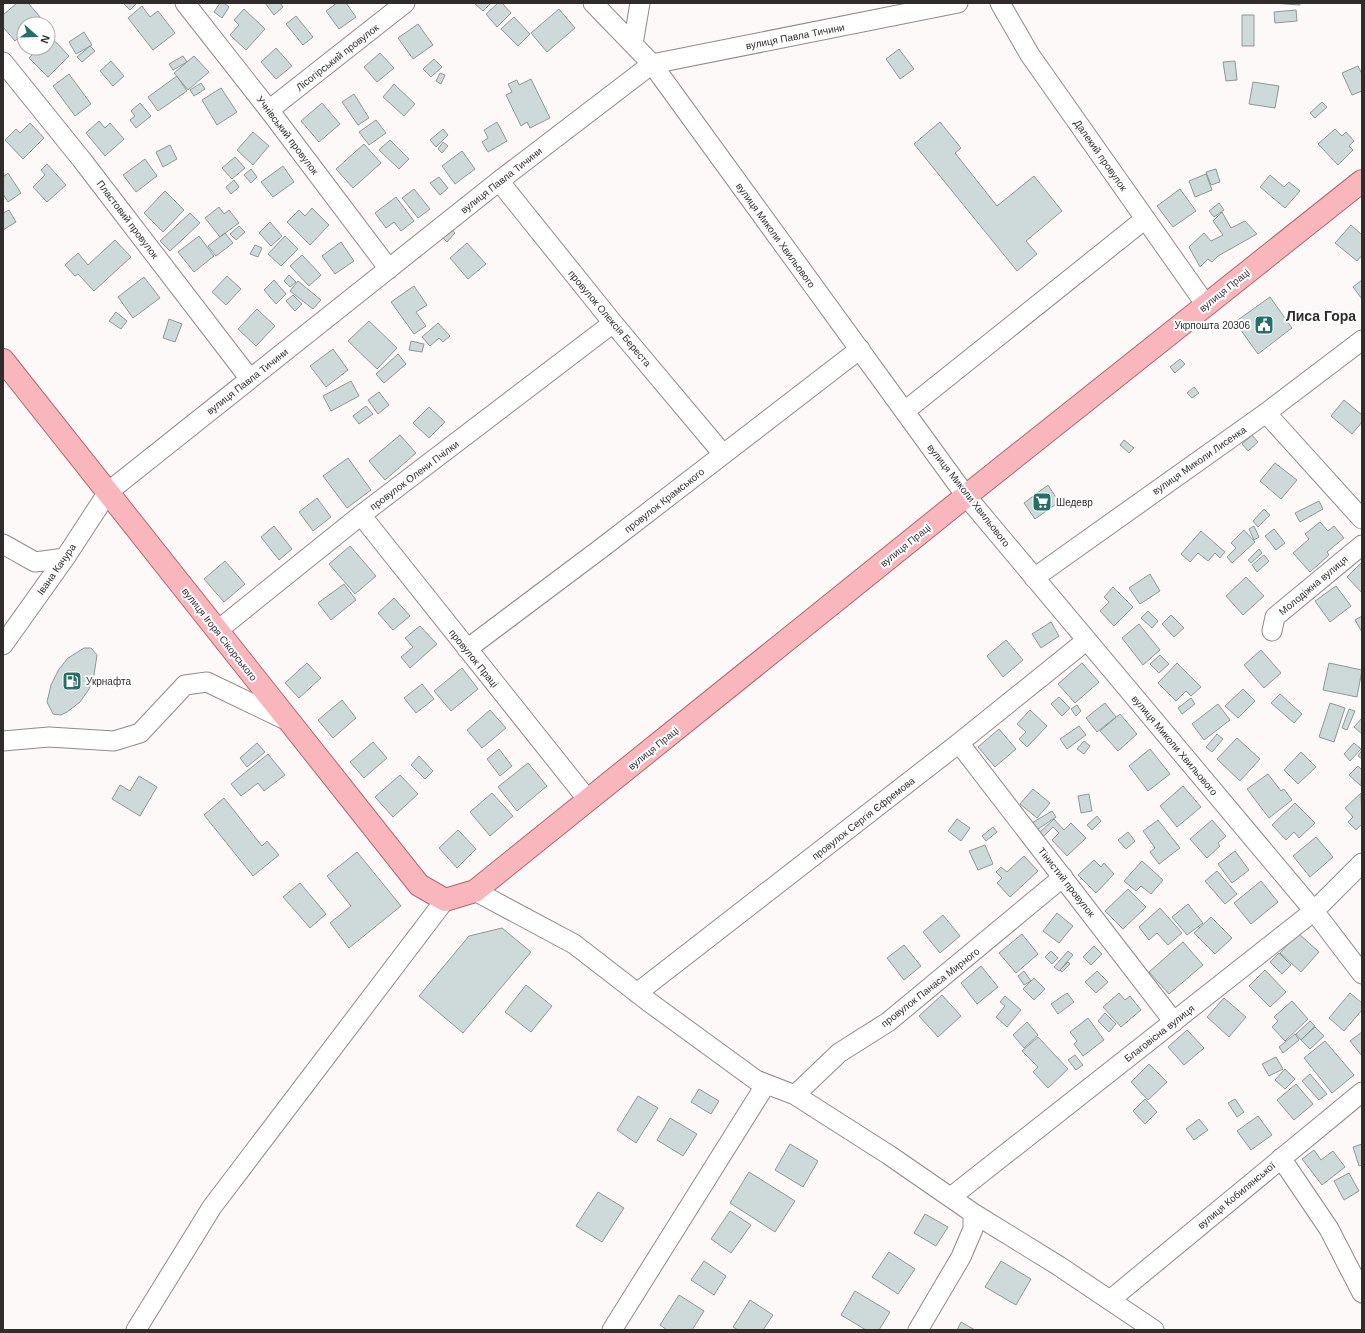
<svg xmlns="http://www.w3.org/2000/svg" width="1365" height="1333" viewBox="0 0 1365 1333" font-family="Arial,sans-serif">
<rect width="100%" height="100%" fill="#fef9f9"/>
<path fill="#cedad9" stroke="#8c9896" d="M17,3H28L41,18L34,24H24V33L15,41L3,27V15Z
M123,3H137L130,10Z
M220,3H224L229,7L222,18L214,12Z
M265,3H280L283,7L274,15Z
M337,3H346L356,17L339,29L326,11Z
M474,3H491L483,11Z
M498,3H502L511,13L497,27L486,14Z
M1272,3H1300V5Z
M142,6L150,17L158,11L175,33L153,50L128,18Z
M244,9L265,29L246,50L230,35L239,25L234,20Z
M559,9L575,28L547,52L531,33Z
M1296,10L1297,21L1275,23L1274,12Z
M1242,15H1254V46H1242Z
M296,16L313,37L303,45L286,24Z
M514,17L530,34L518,46L501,29Z
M418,24L433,45L413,59L398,38Z
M84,32L92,45L76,54L69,42Z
M50,36L69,56L48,77L29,58L39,48H48V38Z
M90,46L95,51L82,62L77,57Z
M276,48L292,66L276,79L261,62Z
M899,49L914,69L900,79L886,59Z
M380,53L394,68L377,82L364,67Z
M183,56L187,62L173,70L169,64Z
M194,56L209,72L188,90L174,73Z
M434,59L442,67L431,77L423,69Z
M111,61L124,76L113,86L100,71Z
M1235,61L1237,80L1226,81L1223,62Z
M1358,66L1362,74V91L1352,95L1342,73Z
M440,73L445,75L441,84L436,81Z
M69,74L91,104L75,116L53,86Z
M177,76L187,91L158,111L148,97Z
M531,79L550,118L530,128L527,122L521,126L506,95L512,92L508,84L517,80L519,85Z
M1253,82L1279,86L1275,108L1249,104Z
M201,83L205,89L194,96L190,90Z
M394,84L415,104L404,116L383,97Z
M221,88L237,112L217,125L202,100Z
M354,94L369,118L358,125L342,102Z
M1322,102L1327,107L1315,118L1310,113Z
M140,103L151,116L136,128L130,120L135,116L131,111Z
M322,103L340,124L319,142L301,121Z
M376,120L386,133L369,145L359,132Z
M99,121L105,128L110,123L124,139L105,156L86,133Z
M497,122L507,141L488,152L482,142L488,138L484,130Z
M940,122L961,148L955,153L997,206L1034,176L1062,211L1026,241L1037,254L1017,271L914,144Z
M30,123L44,138L23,159L5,140L16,129L20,133Z
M443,129L448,135L436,147L430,140Z
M1335,129L1342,136L1346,132L1354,141L1349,146L1353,150L1338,165L1318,144Z
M253,132L269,146L253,165L237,150Z
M390,140L409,159L399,169L379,150Z
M443,142L448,146L442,153L438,149Z
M364,144L381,163L353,188L336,169Z
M170,145L177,159L163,167L156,152Z
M462,151L475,169L455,184L442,166Z
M235,157L245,168L232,179L222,168Z
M145,159L157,176L136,192L123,175Z
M47,164L66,185L47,202L33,187L45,175L41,170Z
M283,166L294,182L273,197L261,182Z
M251,169L257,177L251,183L244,175Z
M1216,169L1220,182L1211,185L1206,172Z
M8,173L21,193L8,202L3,194V177Z
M1206,174L1212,190L1195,197L1189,181Z
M1270,175L1284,187L1289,182L1300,191L1285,208L1260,187Z
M439,177L448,188L440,195L430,183Z
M234,180L239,187L231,194L226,187Z
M414,189L430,209L418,218L402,198Z
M1180,189L1196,211L1173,227L1157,206Z
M165,191L184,210L163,232L144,213Z
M396,197L414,221L401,231L394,222L386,228L375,213Z
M1219,203L1224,210L1214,217L1209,211Z
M219,207L224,214L229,210L239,223L220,237L205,218Z
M312,208L329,225L310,245L287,222L299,210L305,216Z
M9,210L16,222L3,230V213Z
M1222,212L1231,228L1245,221L1257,234L1218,256L1212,262L1208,259L1200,267L1189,247L1204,233L1211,241L1223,235L1213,221Z
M190,213L200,223L170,251L160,241Z
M270,222L282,236L271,246L259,233Z
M1351,225L1362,235V255L1357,261L1335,243Z
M239,226L245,232L236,240L230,234Z
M449,228L455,233L447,242L442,237Z
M225,233L233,243L216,256L208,246Z
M199,236L214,256L194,272L178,252Z
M285,236L298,249L281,266L268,254Z
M115,240L131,257L94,291L78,274L75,276L65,265L78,253L88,265Z
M341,242L354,261L335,274L322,256Z
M467,243L486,264L468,279L450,258Z
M255,245L262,248L258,257L250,254Z
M302,255L321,275L309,286L290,266Z
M289,275L296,282L290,287L284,281Z
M227,276L241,289L226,305L212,292Z
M144,277L160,298L133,318L118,297Z
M274,280L286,294L276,304L264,290Z
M1362,280V299L1353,287Z
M298,281L321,300L313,309L290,291Z
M414,286L427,305L416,312L426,326L414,334L391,302Z
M293,295L302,304L295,311L286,301Z
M1270,297L1292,328L1258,354L1235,322Z
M257,309L275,326L256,346L238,329Z
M116,312L127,321L121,329L109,321Z
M169,319L182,324L175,342L163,338Z
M369,321L397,348L377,369L348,341Z
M438,323L450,336L443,342L439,338L430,346L422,337Z
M411,341L424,344L422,352L409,350Z
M333,349L348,370L326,387L310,366Z
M398,354L406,364L384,383L376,374Z
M1180,359L1185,364L1175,373L1170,367Z
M351,381L359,396L331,411L323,396Z
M1194,387L1199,393L1192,398L1187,393Z
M379,392L389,405L378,414L368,400Z
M1344,400L1362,415V422L1352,434L1331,416Z
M366,406L373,414L359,424L353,416Z
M429,407L445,422L429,438L413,423Z
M400,435L416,453L385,480L369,461Z
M1252,435L1258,442L1248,451L1242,444Z
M1124,440L1134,448L1129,453L1120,445Z
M348,458L371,490L347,508L323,476Z
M1275,463L1297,480L1281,499L1260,481Z
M1048,485L1059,502L1035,519L1024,503Z
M317,498L331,517L313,531L299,512Z
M1319,501L1323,509L1300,522L1295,513Z
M1264,509L1270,515L1258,527L1253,521Z
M1320,522L1328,531L1334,526L1344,538L1327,552L1329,555L1310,572L1293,553L1309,539L1305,534Z
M274,526L292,549L279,560L261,537Z
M1254,526L1259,537L1254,540L1249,529Z
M1274,529L1285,543L1276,550L1265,536Z
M1244,530L1255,542L1232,563L1227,557L1236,548L1231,543Z
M1201,531L1225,552L1220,558L1215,553L1208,561L1198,553L1190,562L1181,554Z
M350,546L376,576L355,594L329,564Z
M1259,549L1262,553L1251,563L1248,560Z
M1264,555L1269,561L1257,572L1252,565Z
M225,561L245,584L224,602L204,579Z
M1362,562V593L1347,577Z
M1150,574L1160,591L1140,604L1129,588Z
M1246,577L1264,596L1243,615L1226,596Z
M344,584L356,600L331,620L318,603Z
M1336,586L1351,606L1330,622L1315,601Z
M1113,587L1133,607L1114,626L1100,611L1109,602L1104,597Z
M394,598L410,616L393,630L378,613Z
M1148,611L1158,621L1152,628L1141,618Z
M1171,615L1184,628L1174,637L1162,624Z
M1362,616V632L1355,620Z
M1051,622L1059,636L1041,648L1032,634Z
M1139,624L1160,650L1143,665L1122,638Z
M420,626L437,644L410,668L401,657L413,647L405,638Z
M1006,640L1023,660L1003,677L987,656Z
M84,648H91L97,655L94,675L89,689L80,702L67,712L61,715L53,714L47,702L51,685L59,669L68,658Z
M1261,650L1281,673L1264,688L1244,665Z
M1160,655L1169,664L1159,673L1150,664Z
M307,663L321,678L299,698L285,683Z
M1082,663L1099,682L1075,703L1058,684Z
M1177,663L1201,687L1191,696L1186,691L1176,701L1158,683Z
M1329,663L1362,670L1357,697L1323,690Z
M462,668L478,689L451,711L434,691Z
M422,684L434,699L416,713L404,698Z
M1243,689L1255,701L1238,718L1225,706Z
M1280,694L1302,714L1294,723L1271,703Z
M1059,697L1070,708L1062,716L1051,704Z
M1191,698L1195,704L1182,714L1178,708Z
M342,700L356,718L333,738L318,720Z
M1105,703L1116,717L1097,732L1086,718Z
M1330,703L1345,708L1334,742L1319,737Z
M1218,704L1230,720L1204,740L1192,724Z
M1077,705L1081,711L1076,716L1071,709Z
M1349,709L1355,711L1347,730L1342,728Z
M490,710L506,728L482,748L467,730Z
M1030,710L1047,726L1027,747L1019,739L1026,732L1017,724Z
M1120,714L1137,734L1118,751L1100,731Z
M1362,718V734L1354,727Z
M1079,726L1086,735L1067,749L1060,739Z
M999,729L1016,749L995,767L978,747Z
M1217,734L1223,739L1212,752L1206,747Z
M1237,738L1260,759L1240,781L1217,759Z
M1084,741L1090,746L1084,754L1077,749Z
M373,742L387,758L364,778L350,762Z
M257,743L265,752L247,767L240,758Z
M1354,743L1361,749L1350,761L1344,754Z
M499,749L512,766L500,776L487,759Z
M1150,749L1170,774L1148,791L1129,766Z
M1362,750V759L1358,756Z
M1301,752L1316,767L1298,784L1284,770Z
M268,754L285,775L264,791L258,783L241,796L231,784Z
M419,756L433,771L425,779L411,765Z
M528,763L547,786L517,811L498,787Z
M1358,766L1362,770L1361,786L1349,775Z
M1268,774L1281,791L1284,789L1292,800L1269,818L1247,789Z
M400,775L418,794L393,817L375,797Z
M139,776L157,787L140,816L112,799L120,785L130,791Z
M1183,786L1201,807L1177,827L1160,806Z
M1033,789L1050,803L1037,818L1020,804Z
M492,793L513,816L490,836L470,812Z
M1361,793L1362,824L1356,830L1348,822L1353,817L1345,808Z
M1089,794L1092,811L1081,813L1078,796Z
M224,798L262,846L267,841L279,855L253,876L204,815Z
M1295,803L1315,823L1299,838L1294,832L1286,840L1272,825Z
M1052,811L1056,817L1035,831L1030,824Z
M1097,816L1101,821L1092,830L1087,825Z
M957,819L970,828L961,841L948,831Z
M1054,819L1064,830L1071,823L1086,838L1067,856L1052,840L1059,833L1053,827L1042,838L1038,834Z
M1158,820L1180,848L1159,864L1150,852L1155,848L1143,831Z
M1212,820L1226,836L1218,843L1220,846L1207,858L1190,839Z
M993,827L997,832L986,841L982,836Z
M458,830L476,849L457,868L439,848Z
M1128,832L1135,841L1126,849L1118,840Z
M1316,837L1333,857L1310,877L1293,856Z
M985,845L993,864L978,870L969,851Z
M1235,851L1249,870L1232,883L1218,864Z
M357,852L401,906L349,948L330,923L351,906L327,876Z
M1024,856L1038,871L1010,897L997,883L1002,878L996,872L1001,867L1007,872Z
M1094,860L1101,867L1104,863L1114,874L1096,893L1078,875Z
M1142,861L1163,880L1151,894L1141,886L1136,891L1124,881Z
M1217,871L1237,894L1225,904L1205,881Z
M1261,881L1278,902L1251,924L1234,903Z
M300,883L326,914L310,928L283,897Z
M1128,889L1146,907L1123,929L1105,911Z
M1188,904L1203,923L1187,935L1172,917Z
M1160,908L1182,933L1168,945L1157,933L1149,940L1139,927Z
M1057,913L1073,926L1059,943L1043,931Z
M943,915L960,936L940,953L923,932Z
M1211,917L1232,938L1215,954L1194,933Z
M502,928L531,952L463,1033L419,996L469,936Z
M1298,933L1319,952L1301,972L1280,953Z
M1022,934L1038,954L1016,973L999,953Z
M1183,942L1203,965L1169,994L1149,972Z
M904,945L921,966L904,980L887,958Z
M1094,946L1102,954L1091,965L1083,957Z
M1051,951L1058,958L1052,964L1045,957Z
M1068,951L1073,955L1059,971L1054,967Z
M1279,953L1291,965L1282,974L1270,962Z
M1068,962L1070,964L1062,972L1060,970Z
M981,966L998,987L977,1004L961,983Z
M1265,970L1286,992L1270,1007L1249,986Z
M1024,971L1031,981L1024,985L1018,976Z
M1097,971L1108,982L1096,993L1085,982Z
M1034,978L1045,989L1034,1000L1023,989Z
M526,985L552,1006L531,1032L505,1012Z
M1067,993L1074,1002L1058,1014L1051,1004Z
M1119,993L1125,1000L1130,996L1141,1010L1121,1027L1103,1007Z
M1350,993L1362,1003V1010L1344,1031L1329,1018Z
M942,995L961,1016L938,1037L919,1016Z
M1005,996L1021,1010L1007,1027L996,1017L1005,1006L1000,1002Z
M1224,998L1246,1017L1229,1037L1207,1017Z
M1292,1001L1308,1019L1285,1041L1272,1027L1278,1021L1274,1017Z
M1105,1013L1116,1024L1109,1032L1098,1021Z
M1088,1018L1104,1040L1083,1056L1074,1044L1077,1041L1070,1032Z
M1310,1021L1315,1026L1301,1040L1296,1034Z
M1027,1022L1038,1035L1024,1048L1013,1035Z
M1315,1027L1324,1036L1310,1049L1301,1040Z
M1187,1030L1204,1048L1184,1065L1168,1047Z
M1362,1032V1056L1350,1041Z
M1295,1034L1299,1040L1283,1053L1279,1047Z
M1038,1037L1068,1069L1048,1088L1033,1072L1038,1067L1022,1051Z
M1325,1041L1354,1075L1332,1093L1304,1058Z
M1075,1055L1083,1065L1076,1070L1068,1060Z
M1276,1057L1283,1069L1269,1076L1262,1064Z
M1149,1064L1167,1082L1148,1100L1131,1082Z
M1285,1069L1295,1079L1285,1089L1275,1080Z
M1310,1074L1327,1094L1319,1100L1302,1081Z
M1296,1084L1313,1104L1294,1120L1277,1100Z
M699,1089L719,1101L711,1114L691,1102Z
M638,1096L658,1108L636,1143L617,1130Z
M1145,1099L1157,1112L1145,1124L1133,1111Z
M1235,1099L1244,1112L1237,1117L1228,1103Z
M1258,1116L1272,1135L1251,1150L1237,1131Z
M670,1118L697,1134L683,1156L657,1140Z
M1199,1119L1208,1130L1194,1140L1186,1129Z
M790,1144L818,1161L803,1187L775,1170Z
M1362,1144V1165L1359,1166L1353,1147Z
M1314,1150L1321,1160L1333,1151L1345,1167L1322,1185L1302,1159Z
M749,1172L795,1201L775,1232L730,1203Z
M1349,1173L1359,1191L1344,1200L1334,1181Z
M598,1192L624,1208L602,1242L576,1226Z
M730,1211L751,1225L731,1253L711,1239Z
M925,1214L948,1227L936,1246L914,1233Z
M889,1252L915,1269L898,1294L872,1277Z
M704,1261L726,1276L714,1295L691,1280Z
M1001,1261L1031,1279L1016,1305L985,1287Z
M855,1291L890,1312L879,1330H866L841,1315Z
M679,1295L704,1311L692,1330H667L660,1325Z
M750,1300L773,1315L763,1330H738L733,1327Z
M961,1322L975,1330H957Z"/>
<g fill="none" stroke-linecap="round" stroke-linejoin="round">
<defs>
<path id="minor" d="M185,3L269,110L389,269
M593,3L652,64L966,496L1314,911L1362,974
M1000,3L1030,55L1206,305
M633,44L640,3
M3,62L82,160L250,379
M269,110L405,3
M499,181L613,323L723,454
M905,411L1145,219
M1266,413L1362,519
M361,515L588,800
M3,544L35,562L65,558
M1034,578L1266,413L1362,340
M218,630L361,515L613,323
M1272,631L1275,617L1362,545
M3,645L65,558L108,492L499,181L652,64L958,3
M467,649L603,547L860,349
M3,741L49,737L114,741L140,733L185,685L207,682L290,722
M959,743L1174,1022
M475,891L574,944L649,1002L756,1080L795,1095L889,1155L973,1213L1059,1266L1154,1330
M637,993L959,743L1087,640
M795,1095L839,1053L888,1022L1063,877
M1281,1158L1329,1229L1362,1293
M951,1197L1314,911L1362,863
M1110,1300L1362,1092
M136,1330L212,1207L445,900
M612,1330L766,1084
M918,1330L961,1257L973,1229V1213"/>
<path id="major" d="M3,360L419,885L445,900L475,891L966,496L1362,181"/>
</defs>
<use href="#minor" stroke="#948889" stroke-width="21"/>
<use href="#major" stroke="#b1666e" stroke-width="24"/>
<use href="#minor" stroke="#fff" stroke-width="19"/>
<use href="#major" stroke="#fab6bd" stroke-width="22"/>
</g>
<defs>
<symbol id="civic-square" viewBox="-11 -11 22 22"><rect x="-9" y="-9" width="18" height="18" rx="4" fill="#256f69" stroke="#fff"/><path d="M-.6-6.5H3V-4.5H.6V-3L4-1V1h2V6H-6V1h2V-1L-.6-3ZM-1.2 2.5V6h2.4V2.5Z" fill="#fff"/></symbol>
<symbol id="supermarket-square" viewBox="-11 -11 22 22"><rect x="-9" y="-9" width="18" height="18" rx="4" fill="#256f69" stroke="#fff"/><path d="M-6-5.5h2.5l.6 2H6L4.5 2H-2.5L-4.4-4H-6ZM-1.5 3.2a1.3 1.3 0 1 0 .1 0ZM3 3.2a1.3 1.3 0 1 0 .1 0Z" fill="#fff"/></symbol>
<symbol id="fuel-square" viewBox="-11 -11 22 22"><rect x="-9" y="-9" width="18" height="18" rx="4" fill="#256f69" stroke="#fff"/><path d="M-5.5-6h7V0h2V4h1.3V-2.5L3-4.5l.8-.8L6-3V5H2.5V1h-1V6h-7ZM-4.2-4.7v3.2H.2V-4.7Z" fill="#fff"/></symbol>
</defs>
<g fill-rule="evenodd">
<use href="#civic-square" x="1253" y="314" width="22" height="22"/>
<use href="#supermarket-square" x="1031" y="491" width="22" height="22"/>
<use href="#fuel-square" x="61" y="670" width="22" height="22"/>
</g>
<g text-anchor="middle" stroke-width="4" stroke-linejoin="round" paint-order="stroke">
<g font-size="10" fill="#302c2c" stroke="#fff">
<text transform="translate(795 36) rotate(-11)" y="4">вулиця Павла Тичини</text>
<text transform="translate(337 57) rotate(-38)" y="4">Лісогірський провулок</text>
<text transform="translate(288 135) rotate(53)" y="4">Учнівський провулок</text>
<text transform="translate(1101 155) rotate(55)" y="4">Далекий провулок</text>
<text transform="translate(501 180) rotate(-38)" y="4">вулиця Павла Тичини</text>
<text transform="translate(128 219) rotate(53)" y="4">Пластовий провулок</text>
<text transform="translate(776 235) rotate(54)" y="4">вулиця Миколи Хвильового</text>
<text transform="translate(1224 290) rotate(-39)" y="4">вулиця Праці</text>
<text transform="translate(610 318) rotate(50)" y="4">провулок Олексія Береста</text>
<text transform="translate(247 381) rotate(-38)" y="4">вулиця Павла Тичини</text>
<text transform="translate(1199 460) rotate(-35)" y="4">вулиця Миколи Лисенка</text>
<text transform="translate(414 475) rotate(-37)" y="4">провулок Олени Пчілки</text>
<text transform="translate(969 495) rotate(52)" y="4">вулиця Миколи Хвильового</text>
<text transform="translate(664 500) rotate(-38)" y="4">провулок Крамського</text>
<text transform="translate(905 545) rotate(-39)" y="4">вулиця Праці</text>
<text transform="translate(56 569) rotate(-55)" y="4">Івана Качура</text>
<text transform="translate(1313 585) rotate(-40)" y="4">Молодіжна вулиця</text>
<text transform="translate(220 634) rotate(52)" y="4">вулиця Ігоря Сікорського</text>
<text transform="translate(474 658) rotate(51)" y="4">провулок Праці</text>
<text transform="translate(1175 745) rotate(50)" y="4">вулиця Миколи Хвильового</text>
<text transform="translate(653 748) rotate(-39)" y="4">вулиця Праці</text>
<text transform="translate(863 818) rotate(-38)" y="4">провулок Сергія Єфремова</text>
<text transform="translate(1067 882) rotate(52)" y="4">Тінистий провулок</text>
<text transform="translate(930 987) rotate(-38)" y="4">провулок Панаса Мирного</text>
<text transform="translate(1159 1033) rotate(-38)" y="4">Благовісна вулиця</text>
<text transform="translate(1236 1195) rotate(-40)" y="4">вулиця Кобилянської</text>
</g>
<g font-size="10" fill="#302c2c" stroke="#fff" text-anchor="start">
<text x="1250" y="329" text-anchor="end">Укрпошта 20306</text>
<text x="1056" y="506">Шедевр</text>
<text x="86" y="685">Укрнафта</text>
</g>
<g font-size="14" font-weight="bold" fill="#302c2c" stroke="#fff">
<text x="1321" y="321">Лиса Гора</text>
</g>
</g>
<rect width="1365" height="1333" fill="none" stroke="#302c2c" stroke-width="8"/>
<g transform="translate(36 36) rotate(110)"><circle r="19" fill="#ffffff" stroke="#acabab"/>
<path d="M0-3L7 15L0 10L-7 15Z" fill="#256f69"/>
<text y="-6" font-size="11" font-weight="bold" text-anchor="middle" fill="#302c2c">N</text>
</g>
</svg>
